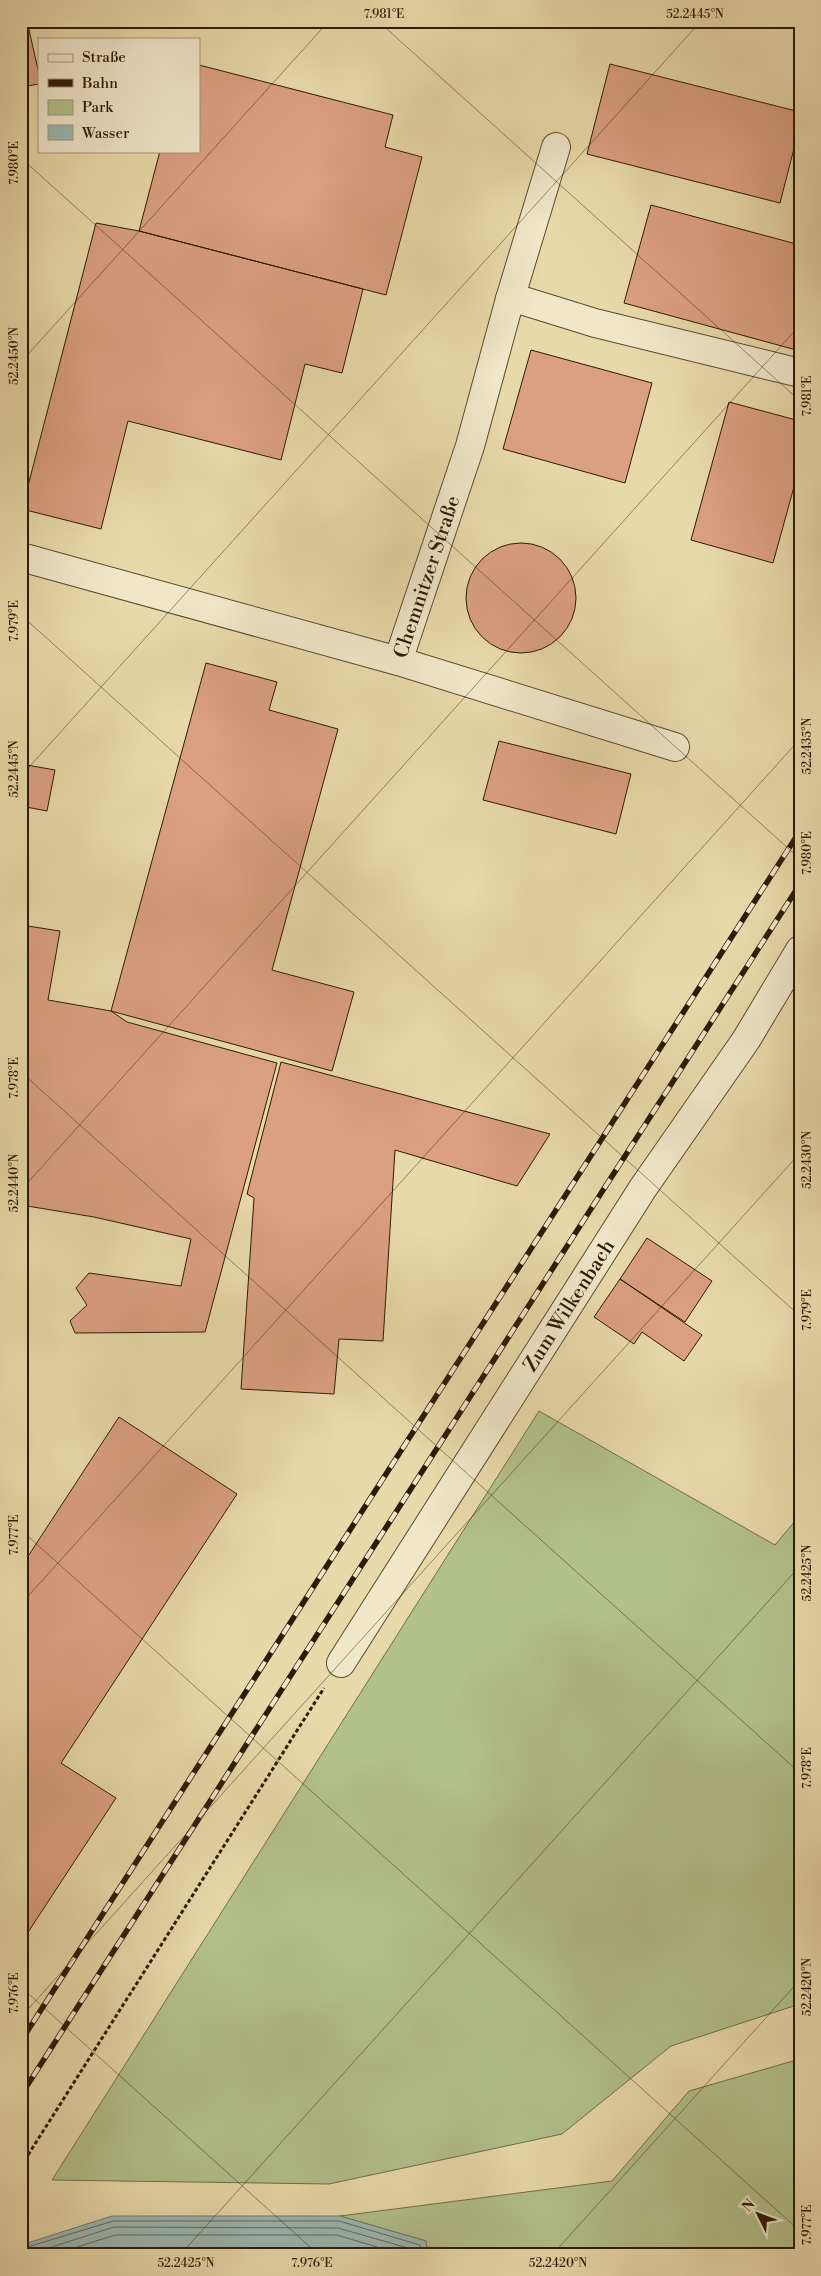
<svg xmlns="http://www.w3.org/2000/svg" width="821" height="2276" viewBox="0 0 821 2276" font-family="'Libre Bodoni',serif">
<rect width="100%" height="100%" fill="#e8d9aa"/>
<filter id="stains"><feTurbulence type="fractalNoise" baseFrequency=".004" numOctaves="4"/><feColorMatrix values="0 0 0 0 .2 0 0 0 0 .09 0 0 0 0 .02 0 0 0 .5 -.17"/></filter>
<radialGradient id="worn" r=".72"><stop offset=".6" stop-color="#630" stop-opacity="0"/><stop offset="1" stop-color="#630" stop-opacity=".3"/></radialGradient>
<path fill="#b2c08c" stroke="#6f6e49" d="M539,1411L775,1545L800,1515V2004L671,2046L562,2134L329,2184L52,2180Z
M800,2059V2255H428L426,2241L340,2216L612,2181L689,2091Z"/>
<path fill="#9cb7b4" stroke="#6f796e" d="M112,2216H340L426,2241L428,2255H21V2245Z"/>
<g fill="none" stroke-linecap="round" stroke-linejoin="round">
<path stroke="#64695d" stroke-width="1" d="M21,2249L113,2221H339L420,2245L423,2255
M27,2255L114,2227L338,2228L415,2250L417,2255
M52,2255L115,2235H337L404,2255"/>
</g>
<path fill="#db9f82" stroke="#2c1b06" d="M21,21H27L39,74V84L21,87Z
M610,64L800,112V125L780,203L587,154Z
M199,65L393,115L385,147L422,157L386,295L139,231L160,151H199Z
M651,205L800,245V351L624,303Z
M96,223L139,231L363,289L342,373L305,364L281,460L128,421L101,529L22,509Z
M531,350L652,383L625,483L503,449Z
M729,402L800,421V465L773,563L691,540Z
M466 598a55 55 0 1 1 110 0a55 55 0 1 1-110 0Z
M206,663L277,682L269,710L338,729L272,970L354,992L332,1071L111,1011Z
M499,741L631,774L616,834L483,800Z
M21,764L55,770L47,811L21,806Z
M21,925L60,931L48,1000L111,1011L127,1022L277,1063L205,1332L75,1333L70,1321L87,1305L76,1288L89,1273L181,1286L191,1239L94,1217L21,1205Z
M281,1062L550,1134L517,1186L395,1150L383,1341L339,1339L334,1394L241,1389L254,1198L247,1194Z
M647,1238L712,1281L685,1322L620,1279Z
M620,1279L702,1335L684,1361L642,1332L634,1344L594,1317Z
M119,1417L237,1494L61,1763L116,1798L21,1943V1567Z"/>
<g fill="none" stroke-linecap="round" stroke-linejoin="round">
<defs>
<g id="minor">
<path d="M510,299L524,301L595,323L800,373"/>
<path id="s1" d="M21,557L398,661L470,446L510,299L556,147"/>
<path d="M398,661L675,747"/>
<path id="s2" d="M341,1663L643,1188L746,1040L800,950"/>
</g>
</defs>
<use href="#minor" stroke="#5b4a2f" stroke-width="30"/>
<path stroke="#2c1b06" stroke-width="3" stroke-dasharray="4 2.5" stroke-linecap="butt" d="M21,2166L324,1688"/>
<use href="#minor" stroke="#f0e6c8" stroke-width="28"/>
<defs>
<path id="rail" d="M21,2041L800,831
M21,2095L800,884"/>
</defs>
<use href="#rail" stroke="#2c1b06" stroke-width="5.5"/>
<use href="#rail" stroke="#f0e6c8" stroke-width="4" stroke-dasharray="11" stroke-linecap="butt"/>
</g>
<path fill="none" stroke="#2c1b06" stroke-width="1" stroke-opacity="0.45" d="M378,21L800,401M21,158L800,859M21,362L329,21M21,615L800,1316M21,776L701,21M21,1072L800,1773M21,1190L800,325M21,1530L800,2231M21,1604L800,739M21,1987L319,2255M21,2017L800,1153M180,2255L800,1566M552,2255L800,1980"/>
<g text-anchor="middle" stroke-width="4" stroke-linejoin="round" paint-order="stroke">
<g font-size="20" fill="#2c1b06" stroke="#f0e6c8">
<text dy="7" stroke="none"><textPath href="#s1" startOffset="480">Chemnitzer Straße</textPath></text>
<text dy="7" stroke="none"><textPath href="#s2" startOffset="424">Zum Wilkenbach</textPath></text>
</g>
</g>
<rect width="821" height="2276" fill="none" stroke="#e8d9aa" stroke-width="55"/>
<rect x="38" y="38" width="162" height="115" fill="#f0e6c8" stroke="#a2957a"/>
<rect x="48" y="54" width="25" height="8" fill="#f0e6c8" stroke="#a2957a"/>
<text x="82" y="62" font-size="15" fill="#2c1b06">Straße</text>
<rect x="48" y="79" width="25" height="8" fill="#2c1b06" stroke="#a2957a"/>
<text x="82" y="88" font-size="15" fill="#2c1b06">Bahn</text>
<rect x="48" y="100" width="25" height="15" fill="#b2c08c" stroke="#a2957a"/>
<text x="82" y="112" font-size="15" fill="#2c1b06">Park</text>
<rect x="48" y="125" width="25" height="15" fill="#9cb7b4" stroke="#a2957a"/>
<text x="82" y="138" font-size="15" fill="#2c1b06">Wasser</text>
<g transform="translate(758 2214) rotate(312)" stroke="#f0e6c8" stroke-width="4" paint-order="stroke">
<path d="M0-4L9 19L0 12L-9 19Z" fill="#2c1b06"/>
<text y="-8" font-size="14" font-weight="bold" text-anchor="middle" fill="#2c1b06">N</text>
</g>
<rect x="28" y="28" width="766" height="2220" fill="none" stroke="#2c1b06" stroke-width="2"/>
<g font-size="12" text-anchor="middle" fill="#2c1b06">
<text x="384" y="18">7.981°E</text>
<text x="695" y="18">52.2445°N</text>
<text transform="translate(14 163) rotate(-90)" y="4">7.980°E</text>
<text transform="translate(14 356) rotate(-90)" y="4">52.2450°N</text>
<text transform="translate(807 396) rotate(-90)" y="4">7.981°E</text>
<text transform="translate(14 621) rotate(-90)" y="4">7.979°E</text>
<text transform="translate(807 746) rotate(-90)" y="4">52.2435°N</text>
<text transform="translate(14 769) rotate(-90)" y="4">52.2445°N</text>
<text transform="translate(807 853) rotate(-90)" y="4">7.980°E</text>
<text transform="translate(14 1078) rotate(-90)" y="4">7.978°E</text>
<text transform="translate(807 1160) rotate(-90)" y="4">52.2430°N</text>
<text transform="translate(14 1183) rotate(-90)" y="4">52.2440°N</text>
<text transform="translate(807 1310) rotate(-90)" y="4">7.979°E</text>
<text transform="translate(14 1535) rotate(-90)" y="4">7.977°E</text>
<text transform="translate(807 1573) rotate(-90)" y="4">52.2425°N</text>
<text transform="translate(807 1768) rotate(-90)" y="4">7.978°E</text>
<text transform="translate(807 1987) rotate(-90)" y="4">52.2420°N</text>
<text transform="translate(14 1993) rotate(-90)" y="4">7.976°E</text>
<text transform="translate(807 2225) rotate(-90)" y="4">7.977°E</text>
<text x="186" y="2267">52.2425°N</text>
<text x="312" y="2267">7.976°E</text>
<text x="558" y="2267">52.2420°N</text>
</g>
<rect width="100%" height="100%" filter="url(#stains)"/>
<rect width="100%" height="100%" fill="url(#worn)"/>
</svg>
